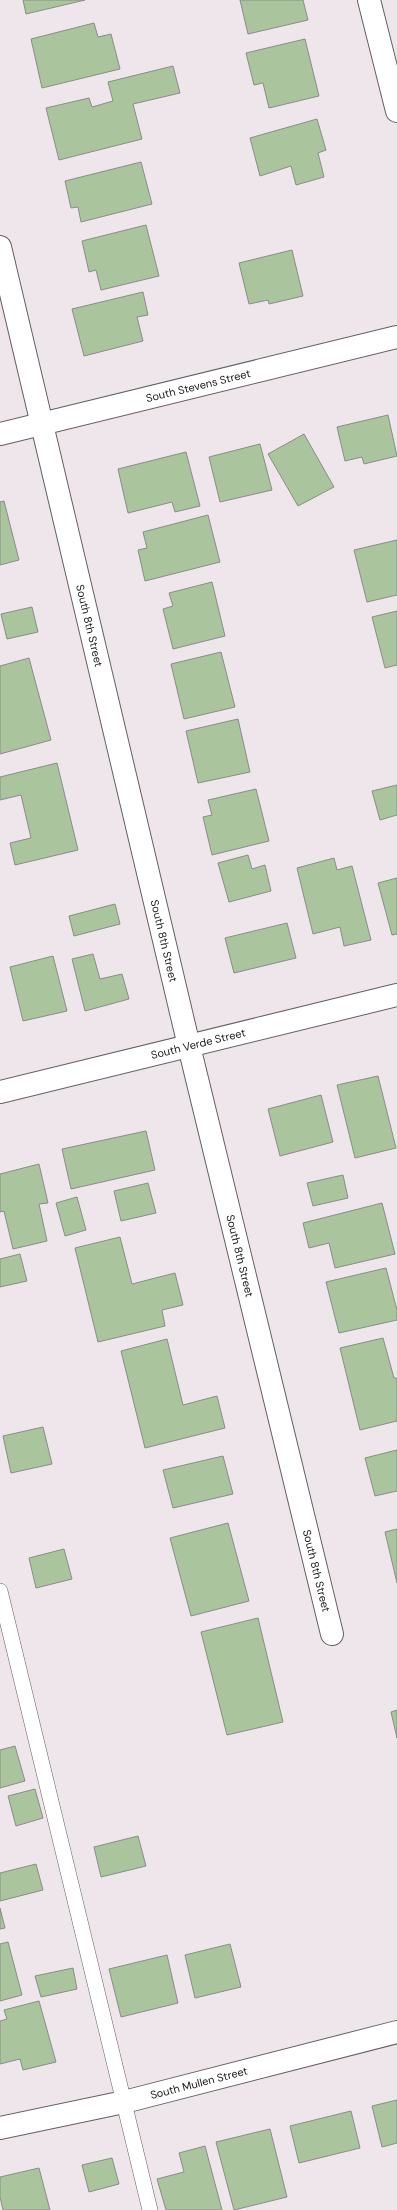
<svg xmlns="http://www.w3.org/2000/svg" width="397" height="2210" viewBox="0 0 397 2210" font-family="'DM Sans',sans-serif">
<rect width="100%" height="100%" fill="#eee6eb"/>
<path fill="#aac49d" stroke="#898d87" d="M23,0H85L26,14Z
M240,0H303L308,20L248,34Z
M94,23L98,37L111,34L120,69L42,88L31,39Z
M305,39L319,96L269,108L263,83L254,85L246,53Z
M173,66L180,93L133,104L142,139L59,160L46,108L89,98L92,107L113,101L108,82Z
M317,119L326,150L318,153L324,177L296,185L291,166L260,176L250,138Z
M141,162L152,204L81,222L78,207L71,208L65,181Z
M146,225L159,276L101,290L96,270L89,272L82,241Z
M292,250L303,296L269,304L268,300L249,304L239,263Z
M143,292L148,315L137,317L143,341L84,356L72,309Z
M388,415L397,456L364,464L362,457L345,461L337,427Z
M304,434L334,487L298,506L268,454Z
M260,444L272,490L220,502L209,457Z
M186,452L200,506L175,512L172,502L128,513L118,469Z
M4,501L19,560L0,565V502Z
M208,515L220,562L145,581L138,550L147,548L143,532Z
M397,540V595L367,602L354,550Z
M212,582L225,636L173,649L163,609L173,606L169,593Z
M32,607L38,632L7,639L1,614Z
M397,611V665L385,668L372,617Z
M221,652L235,707L184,719L171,664Z
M29,658L51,740L0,754V666Z
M238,719L250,772L198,783L186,731Z
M57,763L78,850L15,865L10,843L31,838L21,795L0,800V777Z
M397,785V815L380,820L372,791Z
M256,789L269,841L212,855L203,817L212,815L208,800Z
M248,855L252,869L265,865L271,891L229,902L218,863Z
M334,858L337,870L352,866L371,940L344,946L340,927L313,934L297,868Z
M397,878V934L392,935L378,883Z
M115,904L120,924L74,936L69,916Z
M287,923L296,958L234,973L225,938Z
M93,954L100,979L122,974L129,999L85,1011L72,959Z
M53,956L67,1011L23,1021L10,967Z
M378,1076L396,1148L355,1158L337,1085Z
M321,1095L333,1142L280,1156L268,1109Z
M146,1131L155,1170L71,1189L62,1149Z
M39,1164L48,1203L39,1204L47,1241L13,1249L4,1211L0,1212V1174Z
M343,1175L348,1198L313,1206L307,1183Z
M148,1183L156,1213L121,1221L114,1191Z
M77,1197L86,1230L65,1236L56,1203Z
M382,1203L395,1254L335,1268L329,1243L309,1248L303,1223Z
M120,1237L132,1284L175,1273L183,1305L162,1310L165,1326L98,1342L75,1248Z
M20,1254L27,1281L0,1287V1259Z
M386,1268L397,1310V1320L339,1333L326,1282Z
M383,1338L394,1378H397V1421L360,1430L340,1348Z
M167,1339L183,1405L217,1396L225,1428L145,1448L121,1351Z
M43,1427L52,1464L11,1473L3,1436Z
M397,1450V1491L375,1496L365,1458Z
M223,1456L233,1494L173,1508L163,1470Z
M228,1523L249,1601L191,1616L170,1538Z
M397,1529V1583L385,1532Z
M64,1549L72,1579L36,1588L29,1558Z
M258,1618L283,1722L227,1735L201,1632Z
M397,1710V1738L391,1712Z
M15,1746L25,1781L0,1788V1750Z
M35,1789L43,1818L16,1826L8,1796Z
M138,1836L146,1866L101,1877L94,1847Z
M36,1864L43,1890L0,1901V1873Z
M0,1908L5,1928L0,1929Z
M8,1942L22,1995L0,2001V1944Z
M230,1944L241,1987L195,1998L185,1955Z
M167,1955L178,2003L121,2017L109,1969Z
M73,1968L77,1989L41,1997L35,1976Z
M39,2001L56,2062L23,2070L20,2059L0,2064V2021L7,2019L4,2010Z
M397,2100V2143L382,2147L372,2106Z
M351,2111L360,2148L299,2163L290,2126Z
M270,2129L287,2197L234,2210L216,2142Z
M205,2146L222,2210H166L157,2179L184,2172L179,2153Z
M112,2158L119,2184L89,2192L82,2165Z
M39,2168L50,2210H3L0,2197V2177Z"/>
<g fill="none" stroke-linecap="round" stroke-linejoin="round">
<defs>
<path id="service" d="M0,1591L150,2210"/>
<g id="minor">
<path d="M369,0L397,111"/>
<path id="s1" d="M0,247L189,1046L332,1634"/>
<path id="s2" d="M0,1092L397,995"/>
<path id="s3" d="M0,2128L124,2102L397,2032"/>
</g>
<g id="tertiary">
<path id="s4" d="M0,434L397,337"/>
</g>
</defs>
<use href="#service" stroke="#655f63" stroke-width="16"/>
<use href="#minor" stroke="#655f63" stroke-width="24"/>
<use href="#tertiary" stroke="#655f63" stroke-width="24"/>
<use href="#service" stroke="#fff" stroke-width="15"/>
<use href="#minor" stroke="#fff" stroke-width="22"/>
<use href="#tertiary" stroke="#fff" stroke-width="22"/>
</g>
<g text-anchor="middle" stroke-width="3.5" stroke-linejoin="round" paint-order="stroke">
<g font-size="11" fill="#1b181a" stroke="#fcf4f9">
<text dy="4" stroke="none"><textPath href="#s4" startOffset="204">South Stevens Street</textPath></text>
<text dy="4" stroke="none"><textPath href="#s1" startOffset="389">South 8th Street</textPath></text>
<text dy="4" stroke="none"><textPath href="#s1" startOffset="713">South 8th Street</textPath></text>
<text dy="4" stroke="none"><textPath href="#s2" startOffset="204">South Verde Street</textPath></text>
<text dy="4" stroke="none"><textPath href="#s1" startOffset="1037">South 8th Street</textPath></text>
<text dy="4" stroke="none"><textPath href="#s1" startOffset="1361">South 8th Street</textPath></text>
<text dy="4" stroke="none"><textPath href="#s3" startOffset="204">South Mullen Street</textPath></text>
</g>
</g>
</svg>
